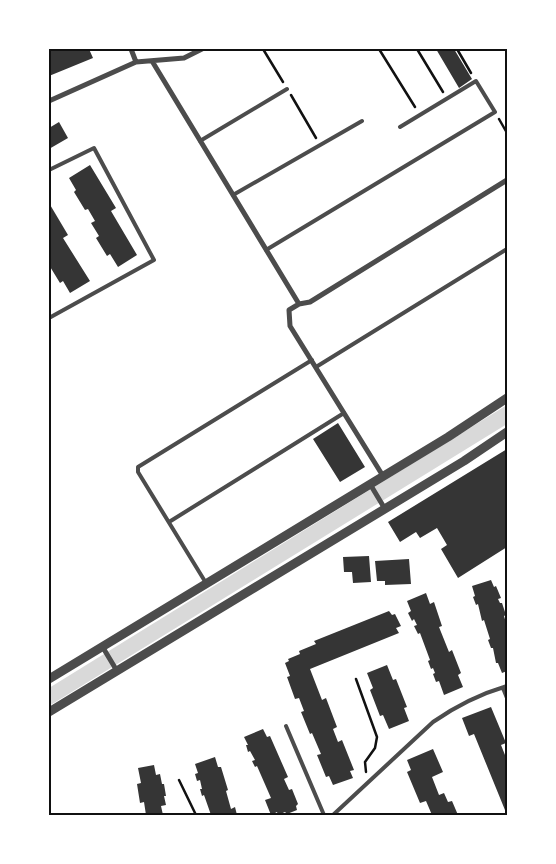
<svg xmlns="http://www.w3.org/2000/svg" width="556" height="864" viewBox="0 0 556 864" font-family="'Roboto Condensed',sans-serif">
<rect width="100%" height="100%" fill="#fff"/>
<path fill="#d9d9d9" d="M507,405V424L49,706V688Z"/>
<path fill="#353535" d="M49,49H89L93,58L49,76Z
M436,49H454L472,79L459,88Z
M59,122L68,138L49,149V128Z
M90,165L116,208L111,211L137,255L118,267L110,254L107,256L96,238L99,236L91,223L95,221L88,209L85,210L74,192L76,190L69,178Z
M49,203L68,235L63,238L90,281L70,293L63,281L60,283L49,265L51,263L49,259Z
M338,423L365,467L340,482L313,439Z
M507,449V547L458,578L441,549L447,545L437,528L420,538L416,532L400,542L388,522Z
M369,556L371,582L353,583L352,572H344L343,557Z
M409,559L411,584L385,585V581H377L375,561Z
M491,580L494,587L496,586L501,598L498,599L500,603H502L506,615L504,616L507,626V671L502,673L498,663H496L493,648H491L488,640L490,639L484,620L482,621L478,604L476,605L473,597L475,596L472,586Z
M426,593L430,604L434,602L442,626L439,627L449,652L452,650L461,673L458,675L463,687L444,695L439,681L436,682L433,674L435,673L433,668L431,669L428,661L430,660L420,633L418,634L414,626L417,625L414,619L412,621L408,613L411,611L407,601Z
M389,611L392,615L395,614L401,626L396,628L399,633L310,669L322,700L326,698L337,727L333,729L338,742L342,740L354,770L350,771L353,778L333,785L329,776L326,777L317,755L321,754L312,733L310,734L301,712L304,711L299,698L295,699L287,677L290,676L285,663L289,661L288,659L300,654L299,651L316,644L314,641Z
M387,665L393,680L396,679L407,707L404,708L409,721L389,729L383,715L380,716L370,690L373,688L367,673Z
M491,707L506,743L501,745L507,760V815L474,734L469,736L462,718Z
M263,729L267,737L270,736L288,777L284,779L289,790L292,789L298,804L296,806L297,810L287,814L285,812L278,815L277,812L271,815L265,800L271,798L257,766L255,767L252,761L255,760L250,751L248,752L246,745H248L244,737Z
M433,749L443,772L432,777L439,795L444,793L448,802L452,801L458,815H432L426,801L420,803L407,772L411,770L407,760Z
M215,757L218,767H221L228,790L226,791L231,809L235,807L237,815H211L204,795L202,796L200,789H202L200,780L197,781L195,774L198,773L195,764Z
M154,765L156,775L160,774L162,784H164L166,796H164L166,805L161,806L163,815H146L144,802L140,803L137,784L141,783L138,768Z"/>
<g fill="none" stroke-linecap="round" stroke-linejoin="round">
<path stroke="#111" stroke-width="2.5" d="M263,49L283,82
M379,49L415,107
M417,49L443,92
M457,49L471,73
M291,95L316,138
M499,119L507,133
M356,679L377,737L375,748L365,762L366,772
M179,780L196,815"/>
<path stroke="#4c4c4c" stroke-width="4" d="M200,141L287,89
M49,170L94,148L154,260L49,318
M233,195L362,121
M266,250L495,112L476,81L400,127
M316,367L507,249
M169,522L344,413
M206,583L138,472V467L312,360
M503,688L507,698
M286,726L324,815
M333,815L433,722C456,706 480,694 507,686"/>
<path stroke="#4c4c4c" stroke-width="5" d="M131,49L136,62
M152,61L299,304L289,310L290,326L383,476
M49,101L136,62L184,58L202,49
M299,304L310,302L507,180
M370,484L385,509
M102,646L117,671"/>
<path stroke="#4c4c4c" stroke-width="9" d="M49,679L448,437L507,398
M49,712L464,461L507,432"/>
</g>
<rect width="556" height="864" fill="none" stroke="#ffffff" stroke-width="100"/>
<rect x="50" y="50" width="456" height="764" fill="none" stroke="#111" stroke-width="2"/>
</svg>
